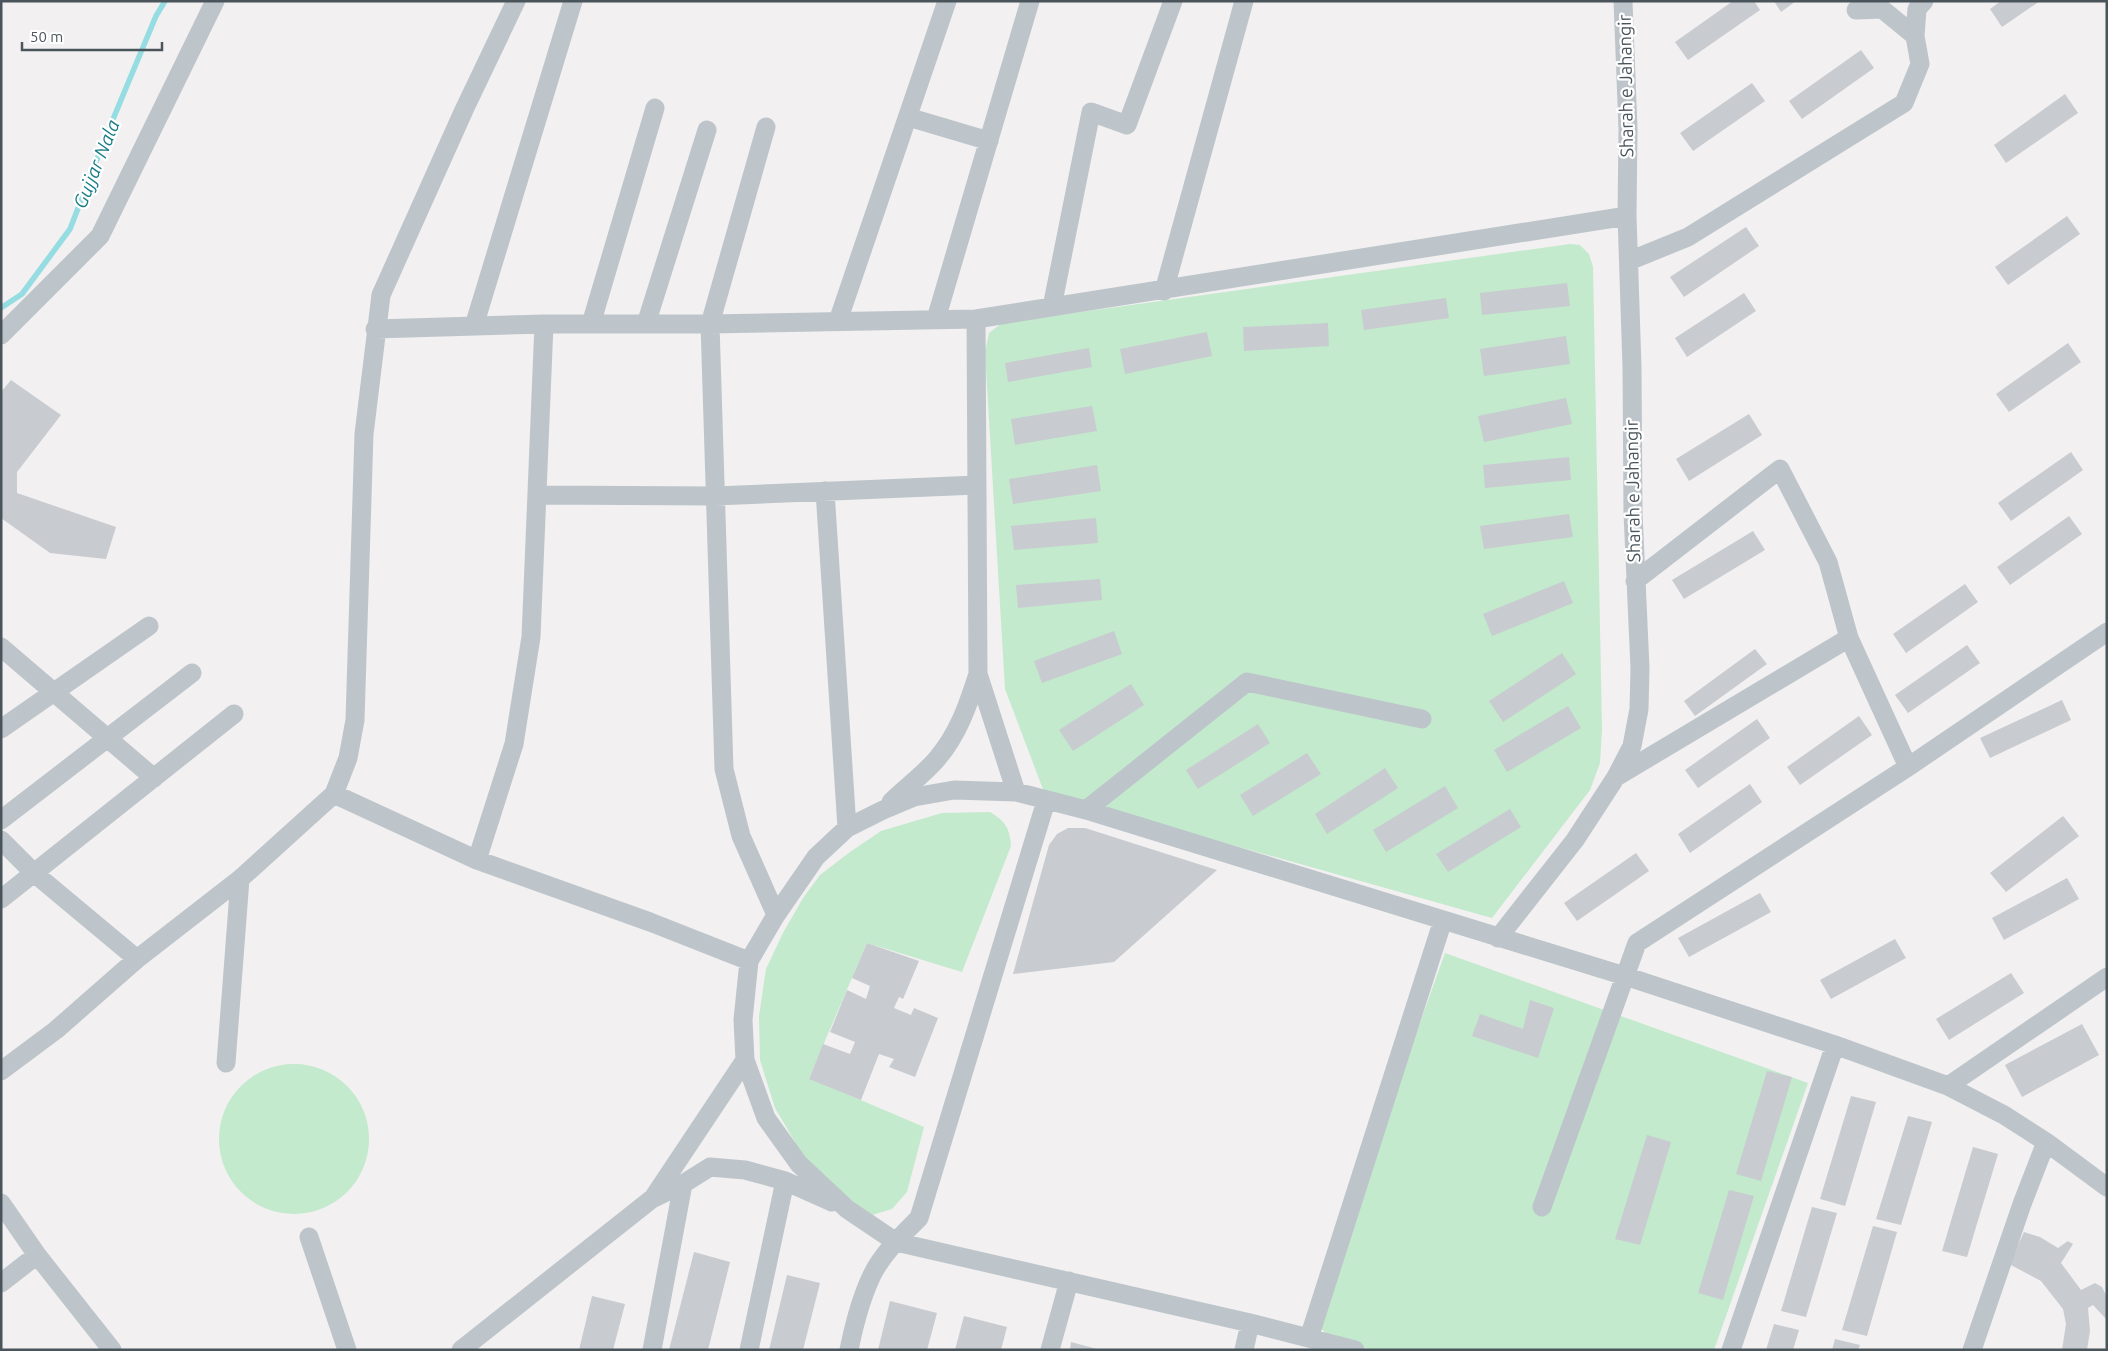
<svg xmlns="http://www.w3.org/2000/svg" width="2108" height="1351" viewBox="0 0 2108 1351" font-family="Ubuntu,sans-serif">
<rect width="100%" height="100%" fill="#f2f0f0"/>
<path fill="#c3eacd" d="M1570,244L1580,245L1589,254L1593,267L1602,729L1600,763L1590,790L1492,918L1044,792L1005,689L985,352L989,333L1002,323Z
M990,812C1005,821 1010,828 1011,846L962,972L867,943L809,1078L924,1127L907,1192L892,1209L872,1215L847,1205L817,1173L798,1147L775,1108L760,1060L759,1016L766,969L783,933L803,898L820,875L850,852L881,831L942,813Z
M1445,953L1808,1083L1714,1350H1369L1331,1337L1313,1322Z
M219 1139a75 75 0 1 1 150 0a75 75 0 1 1-150 0Z"/>
<g fill="none" stroke-linecap="round" stroke-linejoin="round">
<path stroke="#95dce3" stroke-width="5.5" d="M1,308L22,294L70,229L106,136L156,16L165,1"/>
</g>
<path fill="#c8cbcf" d="M1733,1H1754L1760,10L1688,60L1675,42Z
M1774,1H1796L1781,12Z
M2001,1H2040L2002,27L1990,9Z
M1861,50L1874,68L1802,119L1789,101Z
M1752,83L1765,101L1693,151L1680,133Z
M2065,94L2078,113L2006,163L1994,145Z
M2067,216L2080,234L2008,285L1995,267Z
M1746,227L1759,246L1684,297L1670,277Z
M1567,283L1570,306L1482,315L1480,293Z
M1744,293L1756,311L1687,357L1675,338Z
M1446,298L1449,318L1364,330L1361,310Z
M1328,323L1329,346L1244,351L1243,327Z
M1207,332L1212,356L1125,374L1120,349Z
M1566,336L1570,364L1484,376L1480,349Z
M2068,343L2081,362L2009,412L1996,394Z
M1089,348L1092,367L1008,382L1005,363Z
M11,380L61,415L17,472V493L116,527L106,559L50,553L1,518V392Z
M1566,398L1572,424L1484,442L1478,416Z
M1092,406L1097,431L1015,445L1011,419Z
M1749,414L1762,435L1689,481L1676,459Z
M2071,452L2083,470L2011,521L1998,503Z
M1569,457L1571,480L1485,488L1483,465Z
M1097,465L1101,491L1013,504L1009,479Z
M1569,514L1573,537L1484,549L1480,526Z
M2069,516L2082,534L2010,585L1997,567Z
M1096,518L1098,543L1014,550L1011,526Z
M1753,531L1765,550L1684,599L1672,580Z
M1100,579L1102,600L1018,608L1016,585Z
M1564,581L1573,603L1492,636L1483,614Z
M1965,584L1978,602L1906,653L1893,634Z
M1114,631L1122,654L1042,683L1034,661Z
M1967,645L1980,663L1908,713L1895,695Z
M1755,649L1767,664L1695,716L1684,701Z
M1562,653L1576,674L1503,722L1489,701Z
M1131,684L1144,705L1073,751L1059,730Z
M2062,700L2071,720L1990,758L1980,738Z
M1568,706L1581,728L1507,772L1494,750Z
M1859,716L1872,735L1800,785L1787,767Z
M1757,719L1770,738L1698,788L1685,770Z
M1258,724L1270,743L1198,789L1186,770Z
M1307,753L1321,774L1253,816L1240,795Z
M1385,768L1398,788L1327,834L1315,814Z
M1750,784L1762,802L1690,853L1678,834Z
M1445,786L1458,808L1386,852L1373,830Z
M1510,809L1521,827L1448,872L1436,854Z
M2063,816L2079,836L2006,892L1990,873Z
M1068,828H1085L1217,870L1114,962L1013,974L1049,845L1057,834Z
M1636,853L1649,871L1577,921L1564,903Z
M2067,878L2079,899L2004,940L1992,918Z
M1760,893L1771,912L1689,957L1678,938Z
M1895,939L1906,958L1831,999L1820,980Z
M867,943L919,961L903,999L899,997L894,1008L911,1015L914,1008L938,1018L915,1077L889,1067L894,1059L879,1054L861,1100L809,1079L823,1044L850,1054L855,1042L830,1032L847,990L866,999L870,986L852,978Z
M2011,973L2024,993L1949,1040L1936,1019Z
M1530,1000L1554,1008L1538,1058L1472,1036L1480,1014L1523,1029Z
M2082,1024L2099,1055L2022,1097L2005,1065Z
M1767,1071L1792,1077L1761,1181L1736,1174Z
M1851,1096L1876,1102L1845,1206L1820,1199Z
M1908,1116L1932,1122L1901,1225L1876,1219Z
M1647,1135L1671,1142L1640,1245L1615,1239Z
M1973,1147L1998,1154L1967,1257L1942,1251Z
M1729,1190L1754,1196L1723,1300L1698,1293Z
M1812,1207L1837,1213L1806,1317L1781,1311Z
M1873,1226L1897,1232L1867,1336L1842,1330Z
M2024,1232L2040,1237L2058,1248L2068,1241L2073,1244L2061,1263L2081,1290L2095,1283L2102,1287L2107,1297V1320L2093,1305L2088,1308L2090,1331L2087,1350H2062L2066,1324L2063,1309L2041,1281L2009,1264Z
M694,1252L730,1262L708,1350H669Z
M787,1275L820,1283L803,1350H769Z
M592,1296L625,1304L613,1350H579Z
M890,1301L937,1313L927,1350H878Z
M964,1316L1007,1327L1001,1350H955Z
M1774,1324L1799,1330L1793,1350H1766Z
M1835,1339L1860,1345L1858,1350H1832Z
M1071,1342L1097,1349V1350H1070Z"/>
<g fill="none" stroke-linecap="round" stroke-linejoin="round">
<path stroke="#bdc5cb" stroke-width="19" d="M1856,10L1882,9L1915,36
M908,117L989,141
M766,127L710,324L724,769L741,836L776,915
M1629,261L1688,237L1904,103L1920,64L1915,36L1917,9L1924,1
M1164,291L1244,1
M1052,307L1091,112L1127,125L1173,1
M936,319L1030,1
M976,319L978,674L1016,792
M838,321L947,1
M591,324L655,108
M646,324L707,130
M474,326L573,1
M375,329L544,324H710L976,319L1627,216
M1,335L100,236L215,1
M825,491L847,828
M537,495L715,496L977,485
M1635,581L1780,469L1828,562L1849,638L1908,767
M1,647L154,778
M1,729L149,626
M1616,777L1849,638
M334,794L477,860L650,922L749,961
M891,802C905,788 923,775 936,760C958,735 968,705 978,674
M1086,810L1247,682L1422,719
M1,820L192,673
M1,840L34,873L137,959
M477,860L514,744L531,637L544,324
M1,899L234,714
M1498,938L1575,840L1616,777L1632,746L1639,709L1640,668L1633,513L1632,367L1627,216L1628,129L1623,1
M226,1063L240,879
M1,1071L56,1030L137,959L240,879L334,794L348,758L355,720L364,434L381,295L464,110L516,1
M1948,1086L2107,977
M654,1198L683,1184L710,1167L745,1170L785,1181L832,1202
M1,1203L37,1255L112,1350
M1542,1207L1637,943L1908,767L2107,632
M309,1237L347,1350
M1,1283L37,1255
M1309,1338L1443,920
M461,1350L653,1198L745,1060
M652,1350L683,1184
M749,1350L785,1181
M849,1350C854,1325 861,1298 872,1275C883,1253 902,1235 919,1218L1046,801
M1050,1350L1069,1281
M1244,1350L1250,1323
M1355,1350L1250,1323L896,1242L847,1209L799,1164L766,1118L745,1060L743,1020L749,961L776,915L816,857L847,828L883,810L914,797L954,790L1016,792L1086,810L1625,976L1835,1045L1948,1086L2004,1115L2046,1142L2107,1187
M1731,1350L1835,1045
M1972,1350L2022,1204L2046,1142"/>
</g>
<g text-anchor="middle" stroke-width="4.5" stroke-linejoin="round" paint-order="stroke">
<g font-size="18" fill="#4a555b" stroke="#fff">
<text transform="translate(1626 86) rotate(-91)" y="6">Sharah e Jahangir</text>
<text transform="translate(1633 491) rotate(-91)" y="6">Sharah e Jahangir</text>
</g>
<g font-size="19" font-style="italic" fill="#1a7e87" stroke="#fff">
<text transform="translate(96 164) rotate(-68)" y="7">Gujjar Nala</text>
</g>
</g>
<rect width="2108" height="1351" fill="none" stroke="#4a555b" stroke-width="5"/>
<path d="M22 42v8h140v-8" fill="none" stroke="#4a555b" stroke-width="2.5"/>
<text x="30" y="42" font-size="15" fill="#4a555b" stroke="#ffffff" stroke-width="4" paint-order="stroke">50 m</text>
</svg>
